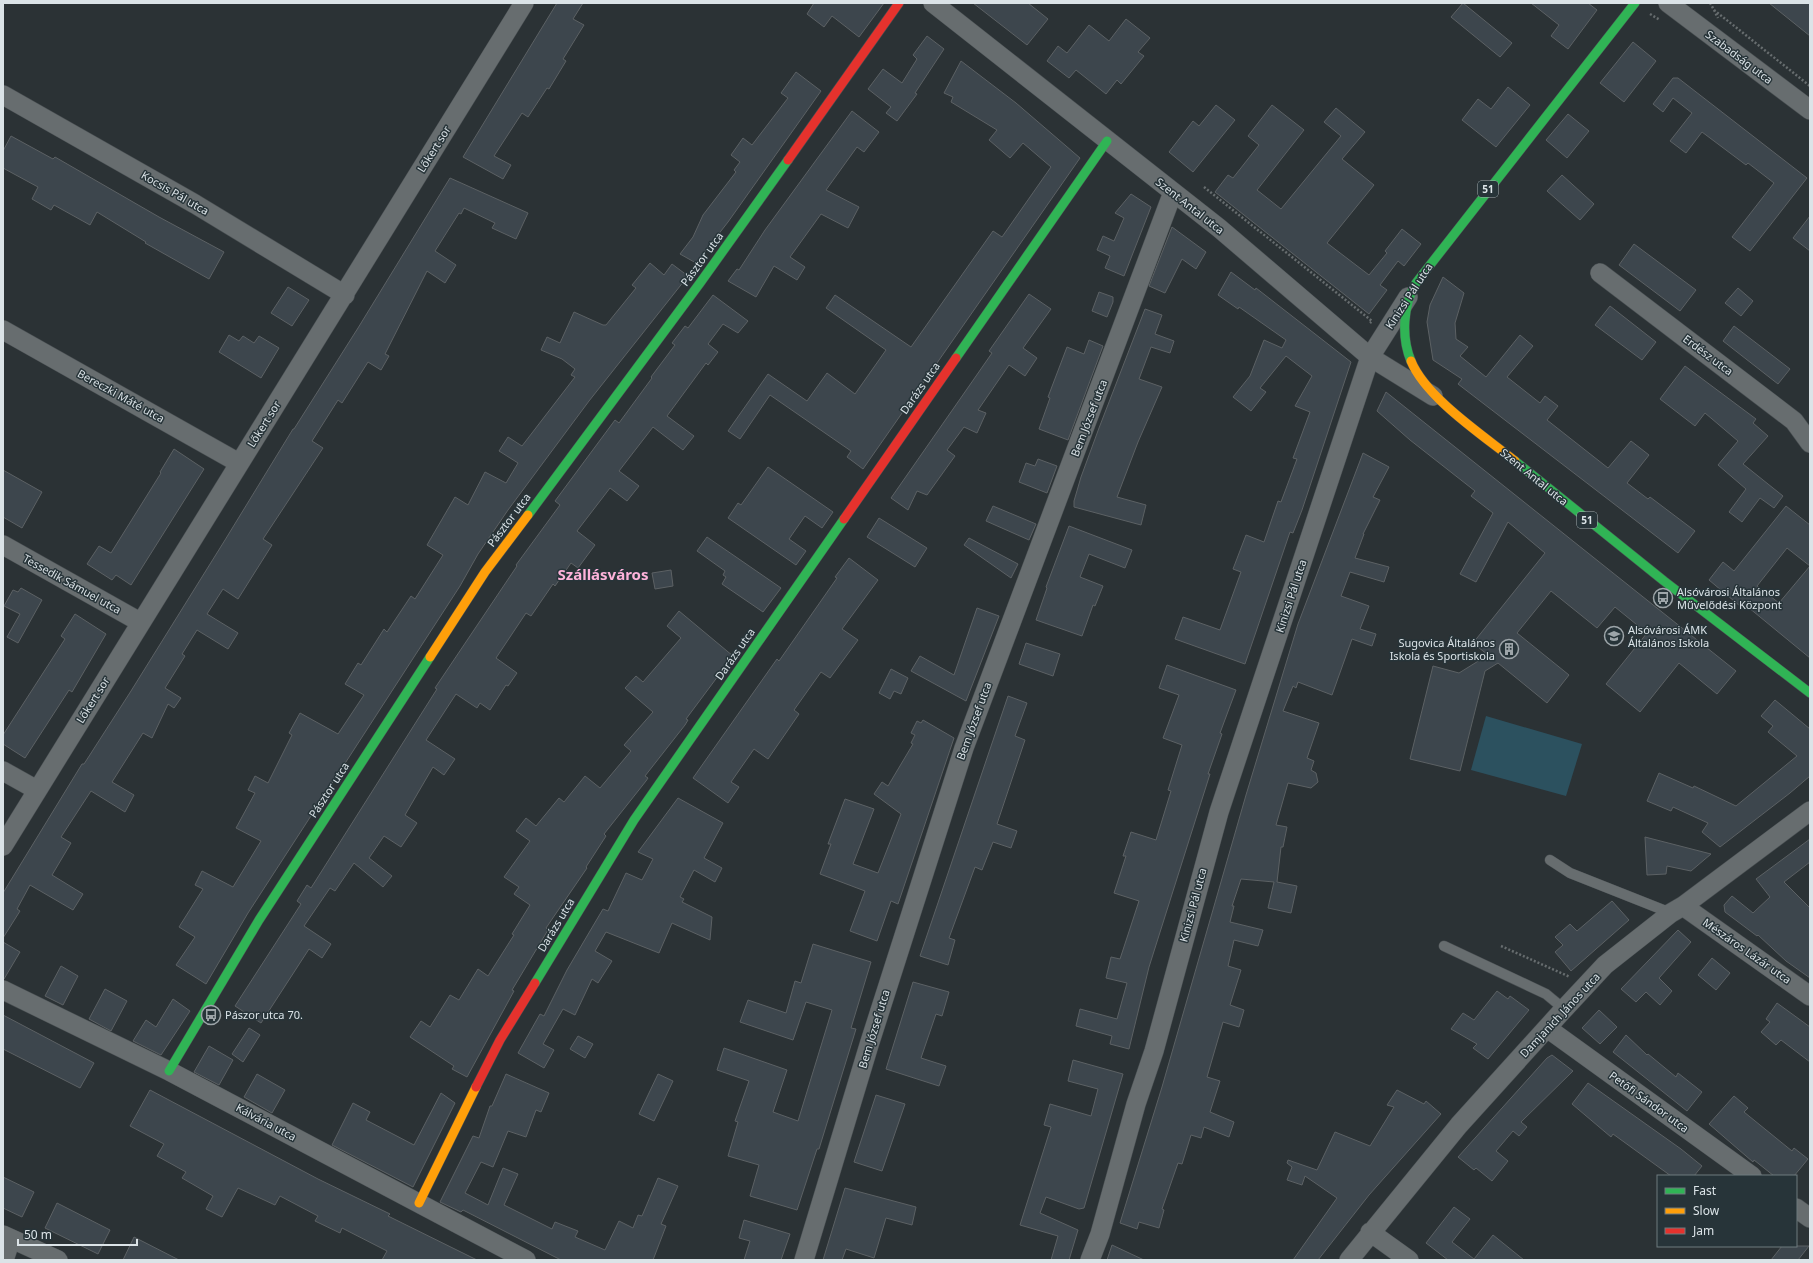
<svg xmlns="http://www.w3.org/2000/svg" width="1813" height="1263" viewBox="0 0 1813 1263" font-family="'Noto Sans',sans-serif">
<rect width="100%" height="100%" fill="#2b3235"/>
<path fill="#2c515f" d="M1486,716L1582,744L1566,796L1471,770Z"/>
<path fill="#3d464d" stroke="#5c6164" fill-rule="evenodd" d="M557,3H583L573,19L584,25L563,59L566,61L549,89L547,88L528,117L522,113L494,156L511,165L503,179L463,157Z
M814,3H884L859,37L832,16L824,27L807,14Z
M973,3H1028L1048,19L1027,45Z
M1463,3L1512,43L1500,57L1451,17Z
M1531,3H1588L1597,10L1568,49L1551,36L1559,25Z
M1769,3H1810V36Z
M1126,19L1150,38L1138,52L1144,56L1121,84L1117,80L1106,94L1076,70L1069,78L1047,61L1058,46L1067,53L1089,25L1109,41Z
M927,36L944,49L915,93L917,94L897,121L886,113L891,107L868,89L883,69L902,83L917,59L913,55Z
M1633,42L1656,61L1624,102L1600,83Z
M961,61L1016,103L1080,158L863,469L847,457L851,451L770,395L740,439L728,431L768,374L807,401L827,373L855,394L886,350L826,308L835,295L911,347L993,231L1002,237L1051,167L1023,143L1010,158L989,140L997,130L951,102L953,97L944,93Z
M796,72L821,91L728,222L696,263L680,254L693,237L703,215L736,172L734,170L740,162L731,155L743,138L752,145L788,98L781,93Z
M1673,78H1678L1807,178L1750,251L1732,237L1774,183L1748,163L1746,165L1702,132L1686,153L1670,141L1692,113L1673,98L1663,112L1653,104Z
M1508,87L1530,105L1496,147L1462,120L1478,99L1491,109Z
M1216,105L1235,120L1193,172L1169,152L1193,121L1199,126Z
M1272,105L1304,130L1257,190L1281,209L1341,136L1324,122L1336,108L1365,132L1342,159L1374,185L1327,243L1369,275L1387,253L1385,251L1402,229L1421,244L1404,266L1398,261L1380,285L1387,290L1369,314L1215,192L1228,175L1233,178L1259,145L1248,136Z
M852,111L879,132L864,152L857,147L826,190L859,207L848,228L821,214L790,257L805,267L797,280L774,266L756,297L728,281L737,269L739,270L765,230Z
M1568,114L1589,131L1567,158L1546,140Z
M11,136L53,159L55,157L159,217L224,252L209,279L145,243L146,242L97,212L90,225L54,205L51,210L32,199L38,187L3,168V151Z
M1562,175L1594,204L1580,220L1547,191Z
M450,178L528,213L516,239L492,228L495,223L464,208L461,214L459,213L435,251L456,265L445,283L427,271L385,354L389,356L381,370L368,362L342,403L338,400L312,441L323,448L263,539L272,545L238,599L223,589L207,614L238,633L228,649L197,630L182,654L185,656L165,688L181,698L174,708L168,704L152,738L143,733L112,782L134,795L125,812L91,791L61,837L71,843L52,875L83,894L73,910L30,885L17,909L20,911L3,938V893L82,764H84L131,691L225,540L293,429H294L358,328Z
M1131,194L1151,207L1124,276L1105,268L1110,256L1097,250L1103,236L1114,241L1124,218L1115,213Z
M1810,216V251L1793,238Z
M1172,227L1206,252L1196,269L1182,259L1165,293L1149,286Z
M1634,244L1696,290L1680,311L1619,265Z
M650,263L664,275L672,264L688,276L589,401L508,510L478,554L460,586L248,913L206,984L176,965L195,937L179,927L203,889L195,885L202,871L233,887L261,841L236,828L255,793L248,790L255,776L268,783L292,735L289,733L300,713L338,734L364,695L345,684L358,663L361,665L384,629L387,632L411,596L415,599L443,555L427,545L455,497L468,505L485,472L506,483L518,463L499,451L508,437L522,446L575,377L571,375L575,369L562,359L541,350L547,337L560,343L574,312L603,325H606L636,288L632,285Z
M1231,272L1255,290L1256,288L1351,362L1302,510L1293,533L1290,532L1245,664L1175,639L1183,617L1220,630L1241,572L1233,569L1246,535L1264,542L1278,501L1281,502L1297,459L1293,458L1310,412L1295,406L1312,376L1286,356L1260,388L1266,392L1251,411L1233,397L1250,376L1264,340L1282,348L1286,340L1239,307L1238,309L1218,295Z
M1443,277L1464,293L1455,323L1456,339L1468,347L1460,356L1486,377L1520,335L1533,346L1507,377L1540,403L1545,396L1558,406L1547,420L1608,468L1631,441L1649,455L1627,483L1648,499L1650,497L1695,531L1678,553L1458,384L1462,379L1433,360L1427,322L1430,305Z
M288,287L309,300L292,326L271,313Z
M1738,288L1753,301L1741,316L1725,303Z
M1099,292L1113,297V302L1107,317L1092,311Z
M1029,294L1051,309L1023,348L1037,358L1025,376L1009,365L978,410L986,413L977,433L964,427L947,450L955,456L927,495L917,491L908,510L891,498L967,389L992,353L989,351Z
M713,295L748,321L738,333L723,324L708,344L718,352L708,365L706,363L667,416L694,436L683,450L653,427L619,471L639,486L627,501L610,488L577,531L595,545L578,568L571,563L555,586L553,584L531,616L526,613L496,658L517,673L508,686L506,685L490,710L480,703L477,708L456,694L426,740L455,759L444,775L433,767L405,815L417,823L401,847L384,836L369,858L392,876L383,887L354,863L335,891L330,888L304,926L331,944L322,958L309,949L261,1023L235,1006L301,904L297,901L307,885L311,888L437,689L435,688L517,566L516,565L560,505L555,501L615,420L619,423L652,378L651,377L675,345L672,343L685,326L688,328Z
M1610,306L1656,342L1642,360L1595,325Z
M1145,309L1162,315L1155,334L1174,341L1170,353L1151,347L1139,379L1162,387L1138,442L1117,497L1146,505L1141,525L1074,507V501L1081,477L1099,428Z
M1734,326L1790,369L1778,384L1723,341Z
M229,335L239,341L243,336L254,343L259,336L279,348L261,378L219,352Z
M1089,340L1103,346L1068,440L1039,429L1050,398L1048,397L1067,347L1084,354Z
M1685,366L1756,419L1753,423L1768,436L1743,464L1783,496L1774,508L1760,498L1742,522L1729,512L1746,489L1718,465L1738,441L1705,413L1695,426L1660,399Z
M1386,392L1736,671L1717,694L1679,663L1640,712L1606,684L1647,633L1615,607L1597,628L1551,591L1517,633L1569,675L1547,703L1498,663L1485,671L1460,771L1410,759L1433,666L1459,673L1488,655L1473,643L1545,553L1508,522L1476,582L1460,574L1493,513L1471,496L1475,491L1410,440L1377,411Z
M174,449L204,469L131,585L116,575L112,580L87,564L99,546L111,553L161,473L160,472Z
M1363,453L1389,467L1373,497L1380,500L1363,534H1364L1355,558L1389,567L1384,582L1350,572L1341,596L1369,606L1360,629L1376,634L1372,646L1352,639L1332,695L1298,682L1296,688L1293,686L1283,711L1319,723L1307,758L1314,761L1311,770L1316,773L1318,782L1311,788L1288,783L1276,825L1287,827L1283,847H1281L1277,882L1297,886L1291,913L1268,908L1274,882L1241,879L1232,906H1234L1230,922L1263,930L1258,946L1234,940L1228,966L1241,970L1230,1005L1244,1010L1239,1027L1223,1022L1207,1077L1220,1081L1210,1112L1234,1122L1229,1137L1204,1127L1201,1138L1191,1135L1182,1164L1178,1163L1162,1209L1164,1210L1159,1228L1139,1222L1137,1229L1120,1223L1162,1087L1246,795L1298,624Z
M1038,459L1057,466L1047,493L1019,482L1026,463L1035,466Z
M768,467L833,512L822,528L805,516L789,539L806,551L796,565L728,518L738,503L741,505Z
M3,470L42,492L22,528L3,517Z
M993,506L1036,524L1029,540L986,521Z
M1786,506L1810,525V658L1743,603L1740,606L1709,580L1723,562L1734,571ZM1787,548L1810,566L1779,603L1757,586Z
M879,518L927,548L915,567L867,537Z
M1069,526L1132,550L1125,568L1089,554L1080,577L1103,586L1095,606L1093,605L1082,636L1036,620L1047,588L1046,587Z
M707,537L781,588L763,612L722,584L726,577L723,575L725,571L697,551Z
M969,538L1018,564L1011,578L964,545Z
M849,558L878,580L842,629L858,640L830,678L821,672L794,710L799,714L768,759L754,749L731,782L739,787L728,803L693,778L777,659L779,661L837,578L835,577Z
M671,570L673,586L655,589L652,573Z
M21,588L42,600L18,643L7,637L20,614L4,606L13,590L18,592Z
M977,608L999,616L966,701L911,671L920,656L954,675Z
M679,611L733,656L686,719L688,720L685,725L645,776L648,778L646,781L604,834L606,836L586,867L587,868L546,928L548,930L512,990L514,991L467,1077L452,1069L454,1066L410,1037L421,1021L430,1027L450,995L459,1000L478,969L488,976L514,935L512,934L530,905L514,894L519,887L504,877L530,841L516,831L526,818L536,826L559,798L564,802L585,776L600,788L631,751L624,745L653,712L625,688L636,676L643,682L681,638L667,626Z
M75,614L106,634L72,692L69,690L25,758L3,744V735L65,639L61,636Z
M1026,643L1060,654L1053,676L1019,664Z
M1167,665L1236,690L1220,733L1222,734L1208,774H1210L1149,967L1129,1049L1110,1044L1112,1036L1076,1026L1080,1009L1117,1019L1127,983L1106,978L1111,957L1120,959L1139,901L1114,893L1126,856H1123L1131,832L1156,840L1171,791L1168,790L1182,745L1163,738L1179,695L1159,688Z
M891,669L908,678L901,694L894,691L890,699L879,693Z
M1008,696L1027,703L1015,736L1025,740L997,824L1017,831L1011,848L993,842L982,870L975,867L949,938L955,940L948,965L920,956Z
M1775,700L1810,729V776L1790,793L1720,847L1702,832L1708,823L1673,807L1671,811L1647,801L1659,773L1693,788L1694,786L1736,806L1797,756L1768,732L1773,726L1761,716Z
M923,720L954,738L898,904L891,901L877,941L850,931L865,891L820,874L831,844H828L845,799L874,809L853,864L878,873L901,814L874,794L882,782L888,786L913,744L911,743L915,735L911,733L917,721L921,723Z
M678,798L723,823L704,858L722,868L715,882L694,870L680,897L684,899L682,902L712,917L710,940L672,923L659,953L606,932L595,951L612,961L598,983L592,979L575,1015L563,1009L543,1044L554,1050L544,1068L518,1053L540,1014L544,1016L567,970L603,909L608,911L626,873L642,880L653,859L638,852Z
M1645,837L1711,854L1691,871L1667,866L1666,874L1647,875Z
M1810,839V862L1784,882L1810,908V978L1786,961L1758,935L1757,936L1725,912L1724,905L1732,896L1753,913L1770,897L1756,879Z
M1612,901L1629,920L1571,971L1555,952L1563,945L1555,937L1570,924L1577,931Z
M1678,930L1691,942L1659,978L1672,991L1660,1005L1646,992L1636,1002L1621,989Z
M3,942L20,952L4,979H3Z
M813,944L871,962L851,1028L856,1029L819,1149H817L797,1210L750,1196L759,1165L728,1156L738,1122L735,1121L749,1081L717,1070L724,1048L787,1070L773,1112L798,1121L832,1010L806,1002L793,1040L740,1022L748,1000L786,1013L795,981L801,983Z
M1712,958L1730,973L1716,990L1698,975Z
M61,966L78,976L63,1005L45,996Z
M913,982L949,992L942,1016L936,1014L921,1058L946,1066L939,1086L886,1069Z
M105,989L127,1001L111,1031L89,1019Z
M1497,991L1508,999L1510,996L1529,1010L1488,1059L1473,1048L1477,1044L1451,1029L1463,1013L1474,1020Z
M173,999L190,1011L161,1055L133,1041L146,1020L156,1027Z
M1777,1003L1810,1027V1062L1781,1040L1776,1045L1761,1032L1770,1022L1766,1019Z
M1599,1010L1617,1027L1600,1044L1582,1028Z
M3,1015L94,1063L80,1088L3,1049Z
M249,1028L260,1035L243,1062L232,1054Z
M1626,1035L1647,1055L1648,1054L1676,1077L1678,1073L1702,1092L1687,1111L1613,1052Z
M578,1036L593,1044L585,1058L570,1049Z
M209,1046L233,1060L219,1085L194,1072Z
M1552,1055L1573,1071L1521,1122L1527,1127L1519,1136L1513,1131L1496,1151L1508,1161L1492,1181L1476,1168L1474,1170L1458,1157L1547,1058Z
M1073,1060L1123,1074L1084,1208L1079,1209L1046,1197L1040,1213L1078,1230L1069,1260H1051L1058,1236L1020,1225L1051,1127L1044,1125L1050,1104L1091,1116L1098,1089L1068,1081Z
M257,1074L285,1090L272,1113L244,1097Z
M506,1074L549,1093L541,1112L536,1110L526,1137L508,1131L493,1167L481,1162L465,1193L488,1205L503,1168L518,1174L504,1205L552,1229L555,1222L578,1231L575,1237L605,1250L619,1221L633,1228L638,1215L642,1216L658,1178L678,1186L661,1224L666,1226L653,1260H561L463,1210L461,1212L440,1202L473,1136L479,1138L490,1106H492Z
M658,1074L673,1081L654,1121L639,1114Z
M1588,1083L1681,1149L1702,1166L1694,1176H1671L1613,1134L1611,1137L1572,1104Z
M150,1090L318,1179L390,1214L388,1216L477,1260H382L387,1251L342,1228L340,1233L315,1221L318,1216L280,1196L275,1205L238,1188L222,1217L206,1209L213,1196L182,1178L186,1172L157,1156L164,1144L130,1126Z
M1397,1090L1424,1104L1426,1101L1441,1114L1369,1195L1318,1260H1293L1337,1198L1305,1176L1302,1185L1287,1180L1292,1167L1287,1163L1288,1160L1317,1170L1335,1132L1370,1146L1394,1107L1387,1105Z
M441,1093L455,1103L413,1187L332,1145L353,1103L370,1112L366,1120L414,1145Z
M876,1095L905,1104L882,1171L854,1162Z
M1734,1096L1748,1108L1744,1112L1792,1151L1794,1148L1808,1159L1794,1176H1774L1754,1160L1753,1162L1709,1124Z
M3,1177L34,1192L22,1217L3,1208Z
M845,1188L916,1207L912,1225L886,1218L874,1258L846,1249L842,1260H823Z
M57,1203L110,1230L98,1254L45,1228Z
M1454,1207L1470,1219L1452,1242L1474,1259L1493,1235L1524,1260H1448L1426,1243Z
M744,1220L790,1234L781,1260H744L750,1241L739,1238Z
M134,1237L179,1260H123Z
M1112,1245L1144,1260H1107Z
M1782,1246H1809L1798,1260H1771Z"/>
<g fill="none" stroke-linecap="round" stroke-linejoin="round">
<defs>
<path id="lane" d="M1550,860L1570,873L1671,913
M1444,946L1546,994L1564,1009"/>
<path id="street" d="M933,3L1219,228L1370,357L1433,396
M1668,3L1810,110
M3,95L195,204L345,295
M1600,273L1794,421L1810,443
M3,330L239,463
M3,545L140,622
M3,771L37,790
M3,846L524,3
M1683,906L1810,996
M3,990L169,1071L526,1260
M1547,1028L1752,1176
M1796,1208L1810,1218
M1370,1232L1409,1260
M3,1235L58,1260
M4,1260L11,1239
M804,1260L869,1045L964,748L1173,192
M1090,1260L1100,1234L1136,1104L1154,1051L1219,812L1370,357L1408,297
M1349,1260L1459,1125L1564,1009L1605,965L1671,913L1683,906L1810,811"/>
<path id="fast" d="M956,358L1107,141
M1411,361C1401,337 1403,305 1416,283L1635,3
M1515,461L1664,581L1810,693
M528,515L700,283L788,160
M535,983L634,820L844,519
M169,1071L259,920L430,657"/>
<path id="slow" d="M1411,361C1426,398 1484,436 1515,461
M430,657L485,572L528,515
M419,1203L476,1087"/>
<path id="jam" d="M788,160L899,3
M844,519L956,358
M476,1087L500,1040L535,983"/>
</defs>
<use href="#lane" stroke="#484e51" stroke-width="11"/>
<use href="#street" stroke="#484e51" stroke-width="20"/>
<use href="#fast" stroke="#484e51" stroke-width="10"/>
<use href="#slow" stroke="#484e51" stroke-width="10"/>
<use href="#jam" stroke="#484e51" stroke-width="10"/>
<path stroke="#676d6f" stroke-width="2.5" stroke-dasharray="2 2" stroke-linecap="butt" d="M1710,3L1714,10L1810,86
M1714,10L1718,18
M1650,14L1660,20
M1204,187L1372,321L1370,323
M1501,946L1570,977"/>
<use href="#lane" stroke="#676d6f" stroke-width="10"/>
<use href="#street" stroke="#676d6f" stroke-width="19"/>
<use href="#fast" stroke="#30b455" stroke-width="9"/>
<use href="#slow" stroke="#ff9f0a" stroke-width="9"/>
<use href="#jam" stroke="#e5322d" stroke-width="9"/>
</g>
<defs>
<symbol id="bus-ring" viewBox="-11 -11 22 22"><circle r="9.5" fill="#273439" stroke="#9da5a9" stroke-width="1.5"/><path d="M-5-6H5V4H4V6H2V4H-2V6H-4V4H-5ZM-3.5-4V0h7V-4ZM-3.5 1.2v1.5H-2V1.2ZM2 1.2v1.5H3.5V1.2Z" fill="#9da5a9"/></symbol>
<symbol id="school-ring" viewBox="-11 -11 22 22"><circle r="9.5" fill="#273439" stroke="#9da5a9" stroke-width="1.5"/><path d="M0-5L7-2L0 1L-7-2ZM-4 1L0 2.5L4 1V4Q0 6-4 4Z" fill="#9da5a9"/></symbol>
<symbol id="building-ring" viewBox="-11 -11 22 22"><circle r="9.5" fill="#273439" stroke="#9da5a9" stroke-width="1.5"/><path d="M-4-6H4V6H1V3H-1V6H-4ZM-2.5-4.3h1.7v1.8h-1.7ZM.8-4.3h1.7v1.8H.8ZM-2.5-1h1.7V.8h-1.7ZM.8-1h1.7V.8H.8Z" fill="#9da5a9"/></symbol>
</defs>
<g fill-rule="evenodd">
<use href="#bus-ring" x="1652" y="587" width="22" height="22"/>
<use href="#school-ring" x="1603" y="625" width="22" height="22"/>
<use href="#building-ring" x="1498" y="638" width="22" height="22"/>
<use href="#bus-ring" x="200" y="1004" width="22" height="22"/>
</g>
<g text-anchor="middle" stroke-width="3" stroke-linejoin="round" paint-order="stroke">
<g fill="#273439" stroke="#a5aeb3" stroke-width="1">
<rect x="1478" y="181" width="20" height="16" rx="3"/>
<rect x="1577" y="512" width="20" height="16" rx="3"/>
</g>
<g font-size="10" font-weight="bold" fill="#dbe3e7">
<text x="1488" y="193">51</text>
<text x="1587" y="524">51</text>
</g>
<g font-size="11" fill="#dbe3e7" stroke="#273439">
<text transform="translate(1739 57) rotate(37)" y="4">Szabadság utca</text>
<text transform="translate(434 149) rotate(-58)" y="4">Lőkert sor</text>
<text transform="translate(175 193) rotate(30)" y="4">Kocsis Pál utca</text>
<text transform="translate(1190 206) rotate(38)" y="4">Szent Antal utca</text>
<text transform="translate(702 259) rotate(-54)" y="4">Pásztor utca</text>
<text transform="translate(1409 296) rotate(-57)" y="4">Kinizsi Pál utca</text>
<text transform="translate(1708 355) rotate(37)" y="4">Erdész utca</text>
<text transform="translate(920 388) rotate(-55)" y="4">Darázs utca</text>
<text transform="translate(121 396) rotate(29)" y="4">Bereczki Máté utca</text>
<text transform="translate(1089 418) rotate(-69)" y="4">Bem József utca</text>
<text transform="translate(264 424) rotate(-58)" y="4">Lőkert sor</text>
<text transform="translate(1534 477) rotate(39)" y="4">Szent Antal utca</text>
<text transform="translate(509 520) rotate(-53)" y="4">Pásztor utca</text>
<text transform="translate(72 584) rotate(29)" y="4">Tessedik Sámuel utca</text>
<text transform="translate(1291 596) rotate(-72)" y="4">Kinizsi Pál utca</text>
<text transform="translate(735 654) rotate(-55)" y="4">Darázs utca</text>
<text transform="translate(93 700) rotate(-58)" y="4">Lőkert sor</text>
<text transform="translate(974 721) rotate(-70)" y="4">Bem József utca</text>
<text transform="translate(329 790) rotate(-57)" y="4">Pásztor utca</text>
<text transform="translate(1193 905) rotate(-75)" y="4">Kinizsi Pál utca</text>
<text transform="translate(556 925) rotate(-59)" y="4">Darázs utca</text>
<text transform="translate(1747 951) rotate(35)" y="4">Mészáros Lázár utca</text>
<text transform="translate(1560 1015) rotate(-47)" y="4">Damjanich János utca</text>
<text transform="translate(874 1029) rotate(-73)" y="4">Bem József utca</text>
<text transform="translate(1649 1102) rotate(36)" y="4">Petőfi Sándor utca</text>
<text transform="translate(266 1122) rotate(28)" y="4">Kálvária utca</text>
</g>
<g font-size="11" fill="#dbe3e7" stroke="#273439" text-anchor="start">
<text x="1677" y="596">Alsóvárosi Általános<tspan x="1677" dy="13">Művelődési Központ</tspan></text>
<text x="1628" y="634">Alsóvárosi ÁMK<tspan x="1628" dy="13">Általános Iskola</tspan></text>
<text x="1495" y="647" text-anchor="end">Sugovica Általános<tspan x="1495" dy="13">Iskola és Sportiskola</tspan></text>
<text x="225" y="1019">Pászor utca 70.</text>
</g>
<g font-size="15" font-weight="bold" fill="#fdb2da" stroke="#273439">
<text x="603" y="580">Szállásváros</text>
</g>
</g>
<rect width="1813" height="1263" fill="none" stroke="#dbe3e7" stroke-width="8"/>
<rect x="1657" y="1175" width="140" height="72" fill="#273439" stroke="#6f7a7f"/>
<rect x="1665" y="1188" width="20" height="6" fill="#30b455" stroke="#6f7a7f"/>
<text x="1693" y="1195" font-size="12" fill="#dbe3e7">Fast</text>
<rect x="1665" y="1208" width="20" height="6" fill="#ff9f0a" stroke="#6f7a7f"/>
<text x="1693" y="1215" font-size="12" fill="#dbe3e7">Slow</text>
<rect x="1665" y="1228" width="20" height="6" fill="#e5322d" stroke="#6f7a7f"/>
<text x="1693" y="1235" font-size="12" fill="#dbe3e7">Jam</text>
<path d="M18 1239v6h119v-6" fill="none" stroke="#dbe3e7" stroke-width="2"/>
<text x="24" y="1239" font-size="12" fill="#dbe3e7" stroke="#273439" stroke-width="3" paint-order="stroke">50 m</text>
</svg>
